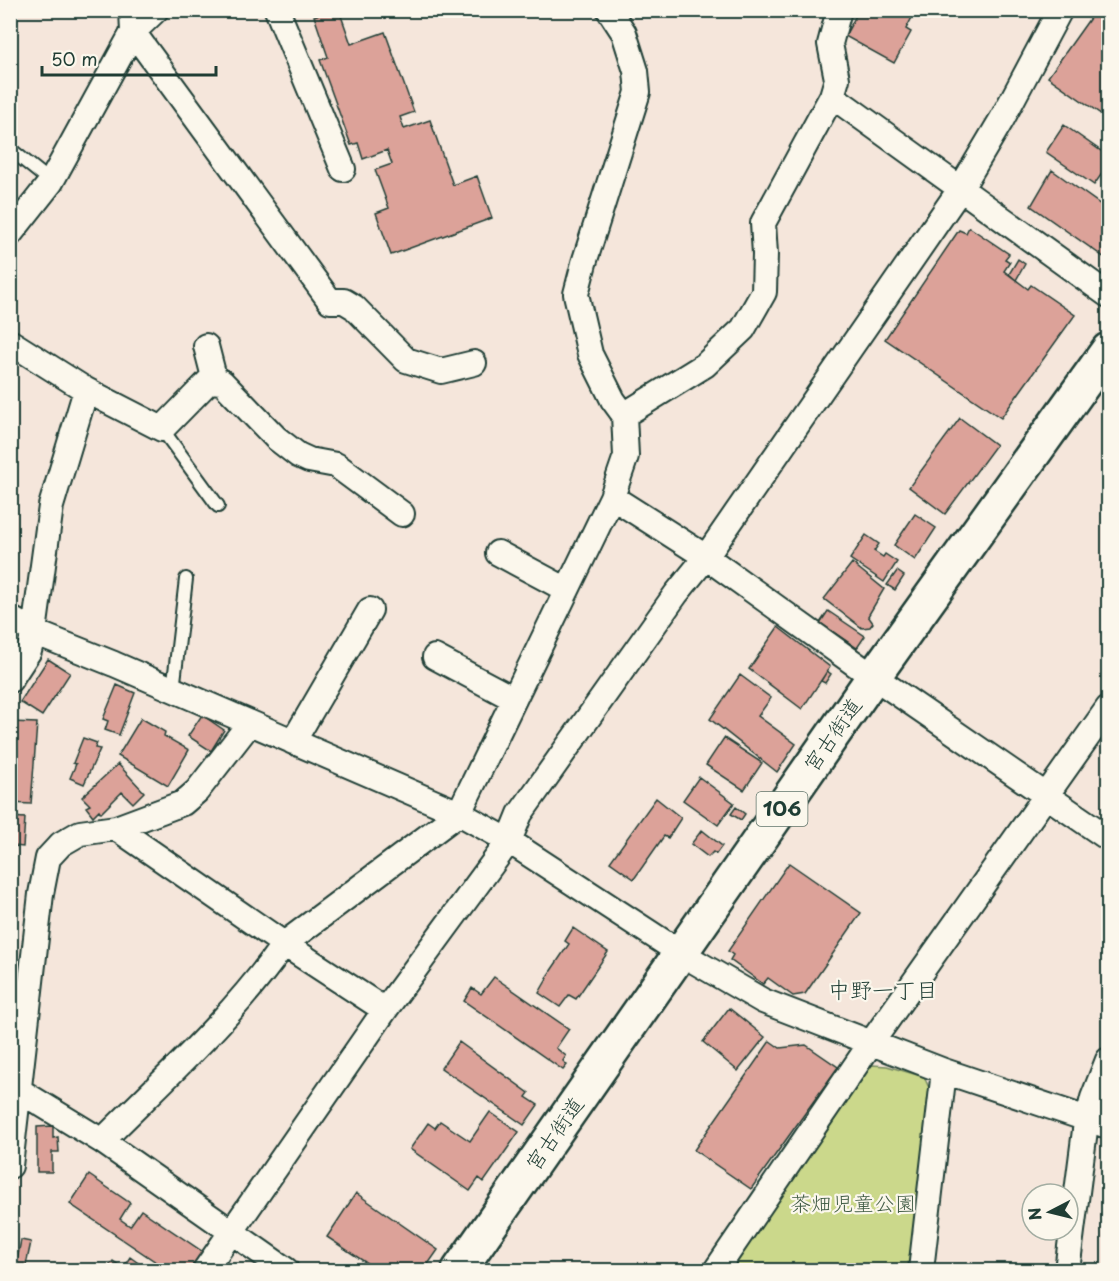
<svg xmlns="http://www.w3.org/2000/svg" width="1119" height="1281" viewBox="0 0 1119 1281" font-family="'Playpen Sans','Klee One',sans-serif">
<rect width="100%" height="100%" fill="#f5e6db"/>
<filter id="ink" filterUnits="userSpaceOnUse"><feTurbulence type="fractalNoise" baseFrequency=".0167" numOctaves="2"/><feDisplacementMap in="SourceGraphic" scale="12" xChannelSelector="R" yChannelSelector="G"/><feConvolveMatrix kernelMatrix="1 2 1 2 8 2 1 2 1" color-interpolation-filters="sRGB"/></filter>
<g filter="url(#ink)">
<path fill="#cbd88b" stroke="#758a60" stroke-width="1.5" d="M872,1065L887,1066L924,1077L931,1092L911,1270H728L863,1075Z"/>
<path fill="#dca299" stroke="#1f3d34" stroke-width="1.5" d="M331,10H339L351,44L385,32L414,112L400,117L404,129L430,120L453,185L477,176L492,218L391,255L376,213L389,208L375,170L392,164L387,150L363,159L358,143L351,145L320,60L328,57L314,16Z
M859,10H916L906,29L911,32L894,63L845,36Z
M1108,10V119L1048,77L1090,18L1081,10Z
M1064,125L1108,156V165L1094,185L1046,152Z
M1052,170L1108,210V260L1031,206Z
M969,227L1009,254L1005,259L1010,262L1004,271L1028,289L1031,285L1075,315L1001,418L885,339L959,230L966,233Z
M1018,259L1025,264L1016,280L1009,274Z
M960,418L996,445L945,514L909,487Z
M915,514L936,528L915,560L894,545Z
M866,535L879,544L874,551L883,557L885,554L897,562L884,582L850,559Z
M852,563L884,589L868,616L873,623L870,627L862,628L824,599Z
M897,571L904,576L895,590L887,585Z
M828,611L865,636L857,648L820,623Z
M778,627L830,667L802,709L749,669Z
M48,659L70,673L42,716L20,702Z
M827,671L831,674L825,683L821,681Z
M740,675L771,698L758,716L796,744L777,772L710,719Z
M117,685L135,693L119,735L105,730L108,721L103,719Z
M202,715L224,730L211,751L188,736Z
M141,718L165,732L164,736L189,750L168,786L118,756Z
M10,722L37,723L31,804L10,803Z
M83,738L97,743L95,748L100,749L84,784L70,778L76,764L73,763Z
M724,738L762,763L744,790L706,765Z
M118,764L144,792L133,803L122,792L101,813L99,810L93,816L86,807L90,805L82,797Z
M699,777L734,803L718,825L683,800Z
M656,798L681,818L668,838L664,836L634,879L610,862Z
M736,807L745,814L741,820L731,814Z
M10,817L25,818L23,847L15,846L14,851H10Z
M702,830L722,846L716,854L713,852L708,857L691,844Z
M10,860H15L14,879H10Z
M789,863L861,913L805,994L793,996L768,978L763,984L730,960L733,955L728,951Z
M573,928L608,952L576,999L569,995L560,1007L539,993L547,979L546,978L569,944L565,941Z
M494,977L569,1029L556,1048L566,1056L563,1061L567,1065L563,1070L464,1001L472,988L481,994Z
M729,1008L765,1037L738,1071L703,1042Z
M770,1041L780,1048L806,1045L838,1067L751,1189L694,1150Z
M459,1042L529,1093L526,1097L538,1105L524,1125L441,1068Z
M490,1112L519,1132L484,1182L479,1178L470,1191L410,1149L428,1123L435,1128L440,1121L470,1141Z
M53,1126V1138L58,1137L59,1152H52V1172H37V1127Z
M89,1175L130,1203L120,1219L130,1226L141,1210L203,1252L189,1270H168L70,1204Z
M356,1193L438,1250L424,1270H377L327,1237Z
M21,1240L31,1242L25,1270H15Z
M130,1257L148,1270H106L113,1261L123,1268Z"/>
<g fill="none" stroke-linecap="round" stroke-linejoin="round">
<defs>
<path id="service" d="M10,149L51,182
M162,429L218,506
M173,690L186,579"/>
<path id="minor" d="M132,10L133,32L330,301H344L354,307L406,360L441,371L474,363
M277,10L343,169
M832,96L1108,295
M10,234L51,182L133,32L156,10
M10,342L86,390L162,429L209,381L222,382L276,438L298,455L309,460L336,465L402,514
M206,346L215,381
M624,415L705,365L743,329L764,292L765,254L763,223L832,96L837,79L830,44L839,10
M612,497L706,557L858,666L1108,838
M498,553L567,590
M10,618L34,632L114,664L459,813L509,841L682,954L763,1001L944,1071L1108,1126
M435,657L514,699
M10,680L29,651L34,632L51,506L86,390
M293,742L370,610
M116,828L284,944L385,1010
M20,1091L102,1141L286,1270
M102,1141C165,1078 233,1017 284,944L459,813L612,497L626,456L624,415L613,400L590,354L576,294L584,263L638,92L636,71L624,33L609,10
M10,1166L41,894L48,858L61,844L80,833L116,828L183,803L197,791L250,723
M205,1270L385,1010L509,841L520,814L676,594L706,557L961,188L1002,119L1060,10
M716,1270L871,1043L1108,708
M921,1270L944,1071
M1067,1270L1085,1130L1093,1098L1108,1060"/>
<path id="trunk" d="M459,1270L874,676L1108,350"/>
</defs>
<use href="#service" stroke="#1f3d34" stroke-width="16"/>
<use href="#minor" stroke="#1f3d34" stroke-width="28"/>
<use href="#trunk" stroke="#1f3d34" stroke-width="38"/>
<use href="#service" stroke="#fbf7ec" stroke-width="12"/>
<use href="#minor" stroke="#fbf7ec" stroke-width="24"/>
<use href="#trunk" stroke="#fbf7ec" stroke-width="33"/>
</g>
</g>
<g text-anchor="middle" stroke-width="4.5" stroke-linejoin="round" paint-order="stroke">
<rect fill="#fbf7ec" stroke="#61756b" stroke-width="1.5" x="756.5" y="792" width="51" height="34" rx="4.5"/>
<g font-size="20" font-weight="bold" fill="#1f3d34">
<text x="782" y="816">106</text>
</g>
<g font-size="21" fill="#1f3d34" stroke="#fbf7ec">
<text transform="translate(833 735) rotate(-55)" y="7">宮古街道</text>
<text transform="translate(555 1134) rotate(-55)" y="7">宮古街道</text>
</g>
<g font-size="21" fill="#415c45" stroke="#fbf7ec">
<text x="853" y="1211">茶畑児童公園</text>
</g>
<g font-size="22" fill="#1f3d34" stroke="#fbf7ec">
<text x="883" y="998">中野一丁目</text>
</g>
</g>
<rect width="1119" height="1281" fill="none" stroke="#fbf7ec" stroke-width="36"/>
<rect x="18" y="18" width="1083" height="1245" fill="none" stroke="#1f3d34" stroke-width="2" filter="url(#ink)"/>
<g transform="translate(1050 1212) rotate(263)"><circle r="28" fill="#fbf7ec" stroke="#a3ada2" stroke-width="1.5"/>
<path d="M0-4.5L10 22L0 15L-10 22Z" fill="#1f3d34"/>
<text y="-9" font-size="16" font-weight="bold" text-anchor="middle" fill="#1f3d34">N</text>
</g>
<path d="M42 66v9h174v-9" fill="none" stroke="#1f3d34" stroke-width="3"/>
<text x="51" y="66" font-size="18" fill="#1f3d34" stroke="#fbf7ec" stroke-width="4.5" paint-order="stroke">50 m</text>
</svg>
